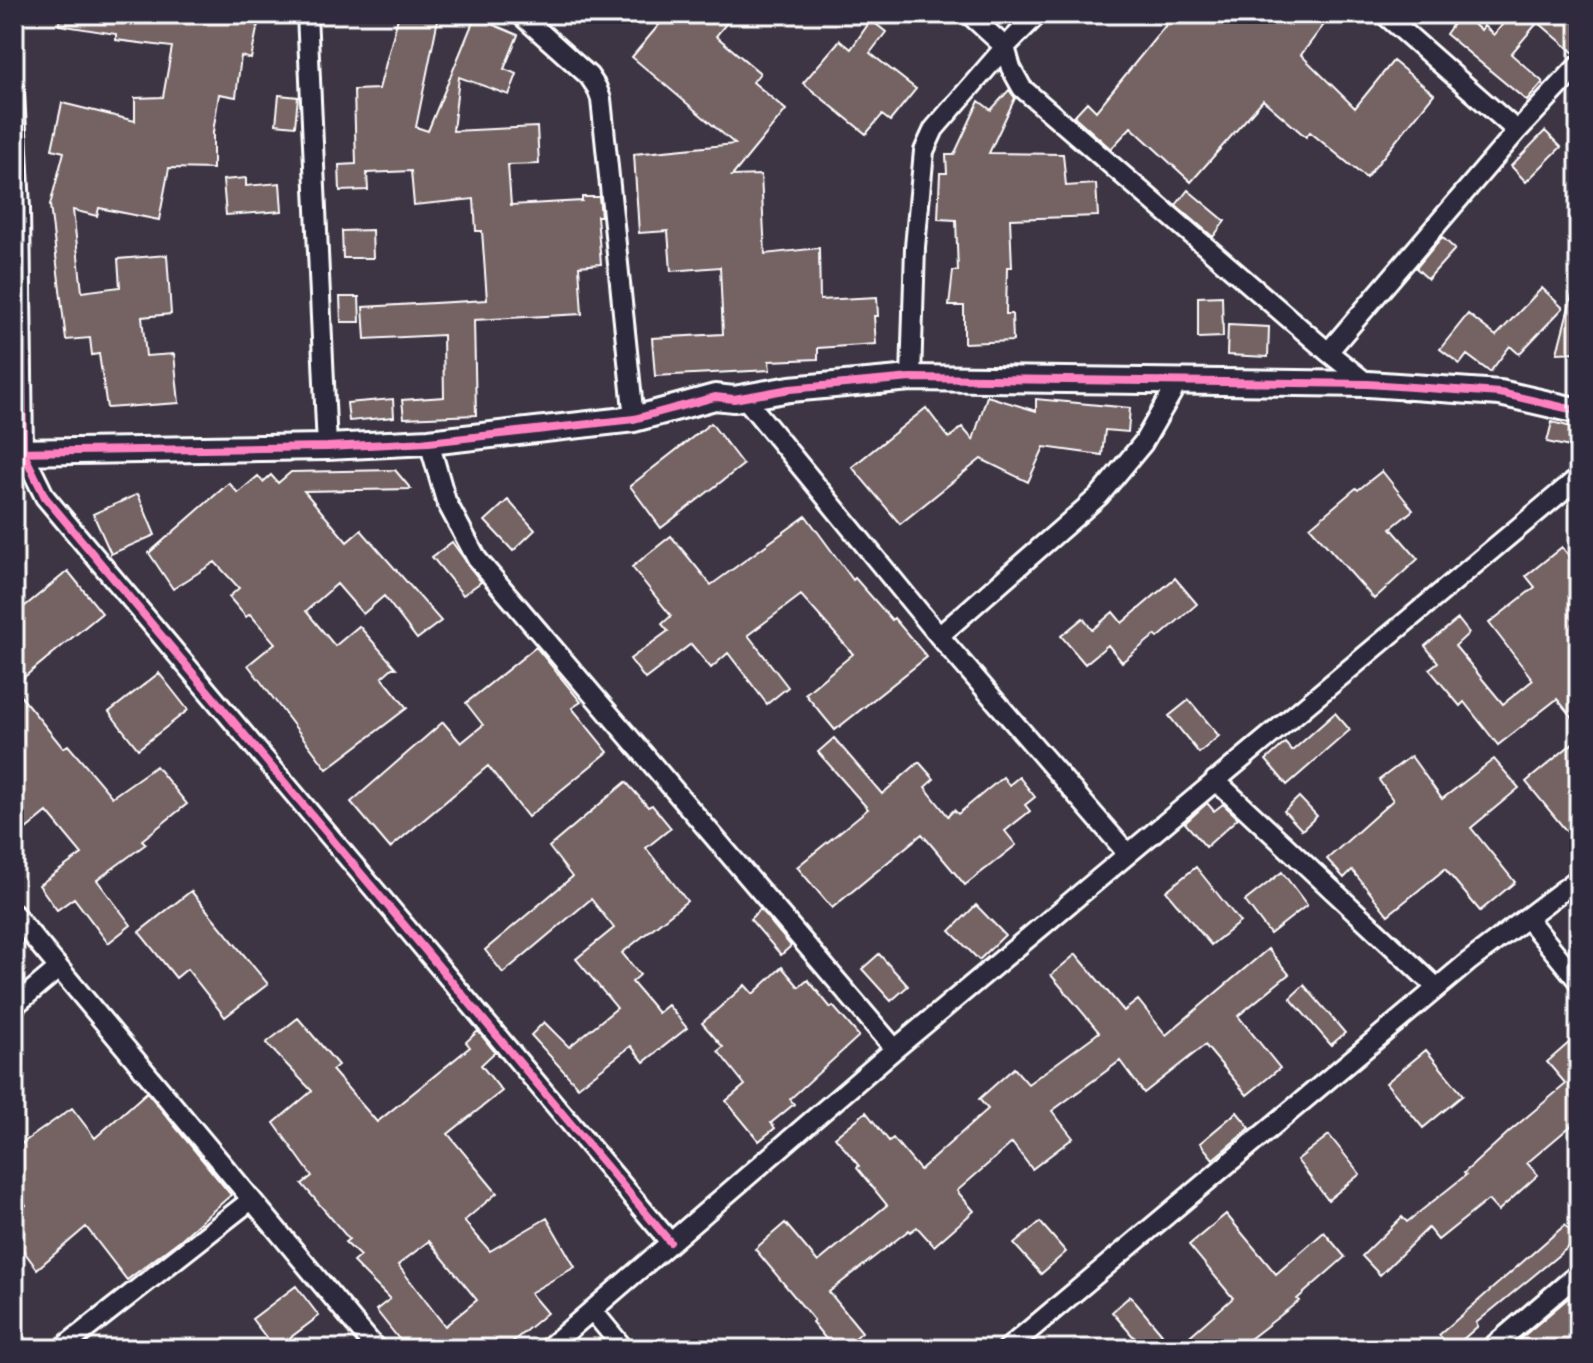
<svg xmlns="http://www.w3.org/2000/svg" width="1593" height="1363" viewBox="0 0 1593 1363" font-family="Mynerve,sans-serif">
<rect width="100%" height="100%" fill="#3d3544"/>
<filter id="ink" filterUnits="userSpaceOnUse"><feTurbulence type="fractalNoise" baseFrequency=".0125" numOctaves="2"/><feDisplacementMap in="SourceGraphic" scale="16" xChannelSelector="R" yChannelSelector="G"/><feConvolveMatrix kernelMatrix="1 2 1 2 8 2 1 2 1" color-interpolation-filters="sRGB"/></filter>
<g filter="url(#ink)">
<path fill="#756262" stroke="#fff" stroke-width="2" fill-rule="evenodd" d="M60,14H260L251,59L241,56L236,97L219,94L213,132V169L169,168L159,220L99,208L97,216L73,210L82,292L120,287L118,259L167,255L171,314L142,317L146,356L174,354L179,403L107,408L99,354L92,355L90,338L66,340L50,205L64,152L52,149L62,103L135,121V98L163,97L172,47L116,40V34L59,25Z
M399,14H439L416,127L428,131L475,17L518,35L504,69L517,74L509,95L459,77L453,131L537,127L539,164L508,165L511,205L582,201V197H599L601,216H597L601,264L579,266L582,314L474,320L476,415L404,418L402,400L444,397L443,335L365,339L363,307L487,300L482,231H476L474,199L414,205L411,171L367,173L368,190L340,191L339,165L356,164L354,90L379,89Z
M668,14H734L716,36L760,73L753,82L786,110L732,176L761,175L765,254L819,248L820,300L877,297L878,316H874L876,344L818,348V359L769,361L770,370L655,376L652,338L723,334L720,267L671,271L668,231L639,233L634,154L735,144L632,57Z
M1154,14H1226L1240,25L1249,14H1332L1301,55L1355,108L1393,61L1434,94L1366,178L1310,132L1306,137L1263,100L1191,182L1131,127L1111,149L1074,116L1087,102L1096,111L1166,25Z
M1460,14L1481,30L1484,26L1494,35L1511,14H1579V53L1575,54L1538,22L1511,54L1543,82L1527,101L1446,34Z
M871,20L886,32L870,53L916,89L890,121L882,115L866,134L803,83L840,40L851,49Z
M1009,90L1015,98L989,153L1063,154L1066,186L1096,184L1098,216L1010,219L1012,267H1007L1006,314H1012L1013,341L964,343V306H949L953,271H958L956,220L938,219L940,173H947L946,155H954L979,101L991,110Z
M279,95L298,97L295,126L276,124Z
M1545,131L1561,147L1526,182L1511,166Z
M246,178V186L280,183L282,211L226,215L223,180Z
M1188,190L1225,221L1213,237L1176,205Z
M372,230L373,258H343L342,231Z
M1442,237L1455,249L1428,279L1416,268Z
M1542,288L1563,308L1519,354L1510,346L1490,372L1467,355L1460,364L1440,349L1468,314L1496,336Z
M1572,295L1579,296V352L1557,353Z
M1222,296L1223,337L1198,338V297Z
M340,297H359L360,322H341Z
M1228,325L1269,327L1268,357L1227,355Z
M987,396L1036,411V399L1130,408L1128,432L1105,430L1102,455L1044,447L1028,482L981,459L900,524L852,467L926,408L949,438L962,427L973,440Z
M393,399L394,417L349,421L347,403Z
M1552,422L1579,429V449L1547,442Z
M711,423L743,465L661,528L630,486Z
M395,470L411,489L304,491L347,542L361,530L441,621L417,639L384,596L363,614L337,584L306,611L335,646L359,626L396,668H392L382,677L407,708L327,769L248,665L275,643L250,614L246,617L229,597L239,588L215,562L173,589L149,553L229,483L238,493L258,476L263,482L271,475L278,483L291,472Z
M1382,471L1413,510L1391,528L1418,559L1374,599L1310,527L1356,488L1358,490Z
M138,494L155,535L111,554L93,514Z
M508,500L535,530L513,551L485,521Z
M806,516L853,580L855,578L892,620L894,618L927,657L835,730L805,694L853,654L801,595L748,635L788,687L767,704L728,653L711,668L691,644L645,679L630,659L668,631L662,624L671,616L632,567L671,536L711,585Z
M452,542L481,582L463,595L432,557Z
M1562,547L1579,568V726L1557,699L1498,745L1464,702L1460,706L1429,669L1438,662L1425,646L1458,619L1469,633L1455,646L1503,704L1533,680L1489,623L1535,587L1526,576Z
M68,571L102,613L23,678L14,667V615Z
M1175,578L1197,604L1158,638L1155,635L1122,662L1108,645L1085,664L1061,636L1083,618L1092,630L1113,612L1122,623Z
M536,647L581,702L572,708L608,752L528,817L488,766L390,848L351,802L443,722L461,743L483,725L466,703Z
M159,673L188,710L138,749L109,712Z
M14,688L63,748L68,745L112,797L156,766L187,804L142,840L146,844L97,880L131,925L108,943L74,898L57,910L39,885L82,854L47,812L14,839Z
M1189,700L1219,736L1199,753L1169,716Z
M1335,713L1350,730L1287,785L1266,760L1285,743L1292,751Z
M834,738L882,794L919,762L934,779L925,787L948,816L954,810L958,814L1003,777L1009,785L1019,777L1035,797L1025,805L1030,811L1005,831L1016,845L965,885L922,834L832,908L797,867L868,809L818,752Z
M1579,738V823L1568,833L1526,782Z
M1411,756L1442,799L1494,759L1519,788L1471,828L1515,882L1480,911L1445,869L1388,915L1352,870L1344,878L1327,859L1393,800L1379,780Z
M626,782L648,807L652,805L671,828L646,848L687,901L622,953L640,975L632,982L658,1013L668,1005L687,1028L644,1062L631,1046L578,1087L531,1035L544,1022L569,1047L617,1008L576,959L614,928L591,899L503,973L485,950L572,877L549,847Z
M1299,797L1317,816L1302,830L1284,811Z
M1207,803L1214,811L1223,804L1238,818L1206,847L1185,823Z
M1196,867L1240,922L1211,945L1166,891Z
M1282,872L1307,905L1270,934L1245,901Z
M191,891L268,984L225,1017L187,969L176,978L139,932Z
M976,905L1005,935L979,960L950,931Z
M760,909L791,946L781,955L750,919Z
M1268,949L1289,974L1238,1016L1280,1068L1247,1095L1205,1045L1144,1093L1120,1061L1052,1111L1073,1138L1032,1169L1012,1143L957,1191L974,1211L934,1246L917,1227L910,1232L909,1230L829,1292L862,1332L843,1349H834L812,1322L814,1320L755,1249L785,1223L818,1262L887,1205L857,1168L859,1166L835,1137L866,1112L889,1141L893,1138L920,1170L988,1109L979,1099L1014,1068L1028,1084L1094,1036L1099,1032L1051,975L1076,954L1124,1011L1138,1000L1166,1035Z
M879,954L908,986L891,1001L862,969Z
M782,967L799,987L808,980L831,1008L833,1006L859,1036L790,1099L794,1104L771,1123L775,1128L759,1141L726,1101L745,1085L718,1051L723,1047L702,1023L745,985L753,994Z
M1304,985L1345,1033L1331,1045L1290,998Z
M298,1018L338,1065L332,1070L377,1122L470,1047L466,1042L478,1031L495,1052L481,1065L502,1091L448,1134L497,1193L464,1221L490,1251L547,1218L575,1267L530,1293L547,1313L504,1349H428L421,1339L406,1348L376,1310L390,1299L353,1262L360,1256L345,1242L349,1239L302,1184L312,1176L274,1123L312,1091L266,1043ZM429,1241L477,1300L445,1326L398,1265Z
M1579,1034V1119L1527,1163L1538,1175L1498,1211L1488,1200L1438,1240L1428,1228L1380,1275L1362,1256L1402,1217L1407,1222L1466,1175L1464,1173L1510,1131L1566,1084L1547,1062Z
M1426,1050L1463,1095L1423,1128L1386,1083Z
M147,1092L231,1195L180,1240L127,1280L86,1227L37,1269L14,1238V1214L26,1205L14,1191V1149L72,1108L95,1138Z
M1237,1112L1250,1128L1213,1159L1200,1143Z
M1329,1135L1360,1174L1328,1200L1297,1160Z
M1226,1214L1276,1274L1324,1232L1345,1257L1297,1299L1299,1301L1237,1349H1175L1233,1298L1189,1245Z
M1040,1222L1066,1252L1041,1274L1014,1244Z
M1565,1225L1577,1240L1476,1323L1478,1326L1452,1349L1439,1335Z
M296,1286L319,1316L275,1349L252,1319Z
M1579,1289V1349H1508Z
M1130,1296L1162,1334L1144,1349L1112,1312Z"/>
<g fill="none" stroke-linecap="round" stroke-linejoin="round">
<defs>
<path id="minor" d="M307,14L327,447
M520,14L589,76L597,88L601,99L634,419
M969,14L1005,47L1011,68L1022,88L1328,352L1368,384
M1384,14L1517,131
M14,92L20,208L23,452L45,497L670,1242
M1328,352L1517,131L1579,65
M911,378L915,247L924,151L934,129L1005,47L1038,14
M744,397L939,636L1127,853
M429,442L446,501L477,559L895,1049
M939,636L1099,496L1143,443L1178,382
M1215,780L1437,988
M14,914L376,1349
M1527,918L1579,982
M14,1006L59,968
M592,1310L624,1349
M61,1349L251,1200
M547,1349L895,1049L1579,477
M1007,1349L1468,962L1579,878
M1490,1349L1579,1273"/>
<path id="tertiary" d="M14,452L327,447L429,442L634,419L715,397L734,399L790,389L911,378L1368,384L1500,393L1579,411"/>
</defs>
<use href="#minor" stroke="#fff" stroke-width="24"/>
<use href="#tertiary" stroke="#fff" stroke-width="30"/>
<use href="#minor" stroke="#2f2a3d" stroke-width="18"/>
<use href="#tertiary" stroke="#2f2a3d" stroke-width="24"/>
<defs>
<path id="cycleway" d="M14,92L20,208L23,452L45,497L670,1242
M14,452L327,447L429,442L634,419L715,397L734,399L790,389L911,378L1368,384L1500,393L1579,411"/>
</defs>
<use href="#cycleway" stroke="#2f2a3d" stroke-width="13"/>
<use href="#cycleway" stroke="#ff80c0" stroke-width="8"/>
</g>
</g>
<rect width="1593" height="1363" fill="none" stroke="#2f2a3d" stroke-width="48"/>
<rect x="24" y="24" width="1545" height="1315" fill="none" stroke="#fff" stroke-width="3" filter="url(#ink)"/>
</svg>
